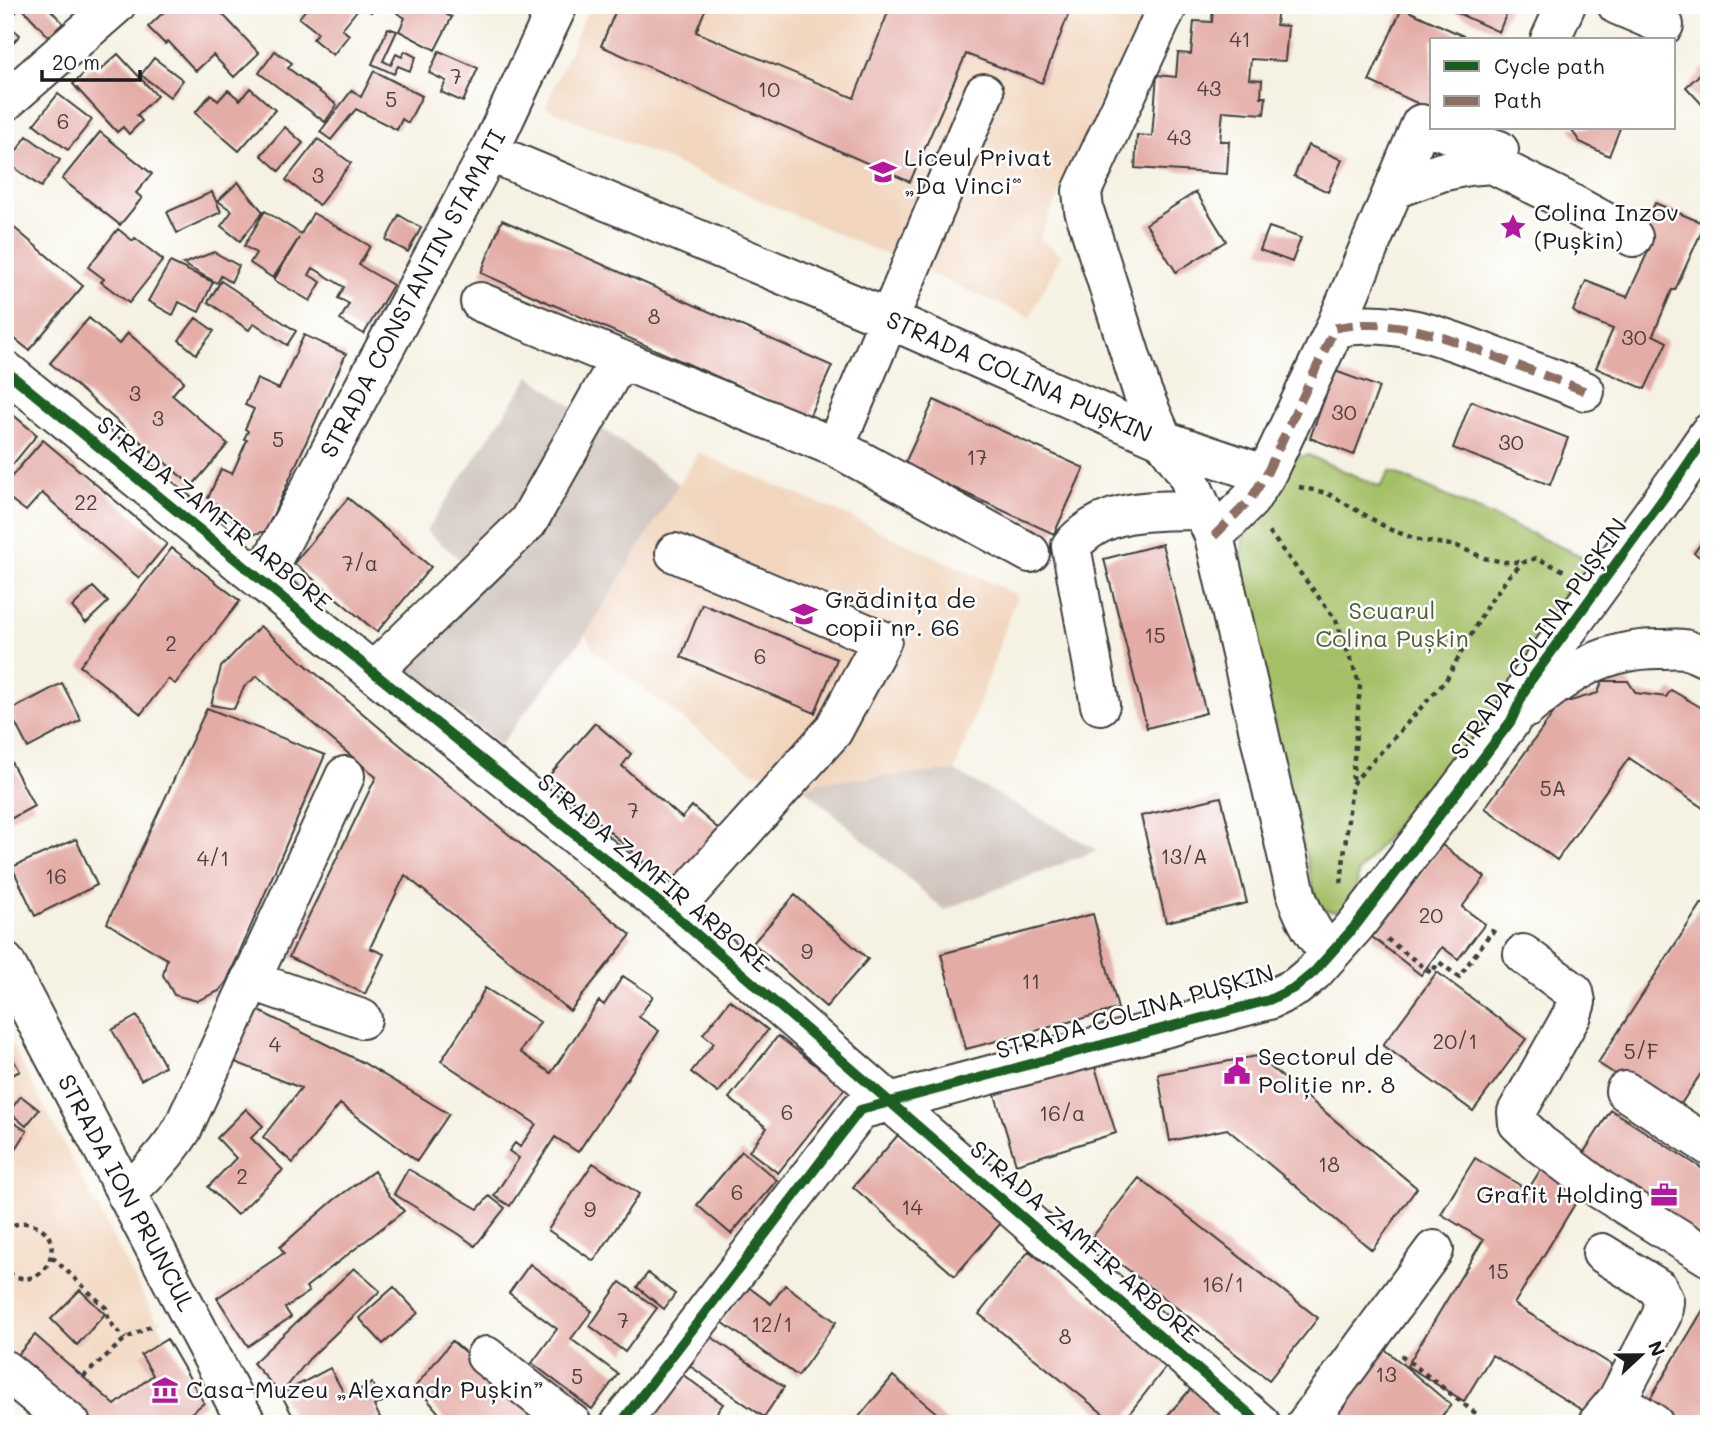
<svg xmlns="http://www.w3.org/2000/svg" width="1714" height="1429" viewBox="0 0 1714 1429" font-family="Mali,sans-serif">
<rect width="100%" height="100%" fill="#fff"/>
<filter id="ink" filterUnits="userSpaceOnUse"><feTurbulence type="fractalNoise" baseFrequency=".0143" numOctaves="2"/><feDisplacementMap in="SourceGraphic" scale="14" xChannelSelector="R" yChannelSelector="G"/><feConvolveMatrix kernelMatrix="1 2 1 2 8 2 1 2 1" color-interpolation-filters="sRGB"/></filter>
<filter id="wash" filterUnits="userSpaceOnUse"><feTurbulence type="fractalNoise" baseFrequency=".00686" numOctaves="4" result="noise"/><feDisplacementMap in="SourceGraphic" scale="28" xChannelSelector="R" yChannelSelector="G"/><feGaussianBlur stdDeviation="1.57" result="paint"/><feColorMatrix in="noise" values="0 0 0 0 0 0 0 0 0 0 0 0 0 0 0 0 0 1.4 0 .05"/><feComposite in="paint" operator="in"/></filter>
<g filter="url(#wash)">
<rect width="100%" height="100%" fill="#f5f2e3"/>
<path fill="#f1d5bd" d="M590,5H1148L1039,238L1061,255L1030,317L545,107Z
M699,453L844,514L1017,595L955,771L822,781L805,789L784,774L754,773L594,651L586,634Z
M5,1032L158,1323L204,1403L177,1424H94L5,1348Z"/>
<path fill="#cec1ba" d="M530,376L679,484L586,634L500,745L400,665L483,579L426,531Z
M955,771L1097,850L944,910L805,789L821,781Z"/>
<path fill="#a4c066" stroke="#606e41" stroke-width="2" d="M1308,455L1380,487L1390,471L1599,564L1440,804H1413L1358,873L1356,901C1344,910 1337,913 1322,909L1315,895L1239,578L1243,539L1249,524L1289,459Z"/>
<g id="blocks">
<path fill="#e4aca6" d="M5,5H15L19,9L7,22L5,20Z
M29,5H46L63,23L49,37L24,10Z
M171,5H214L259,53L234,77L213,55L196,71L168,41L165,44L148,27Z
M303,5H353L358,9L342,29L349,35L333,55L313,39L318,33L299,18L307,8Z
M361,5H375L371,12Z
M401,5H452L447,15L452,17L435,50L399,31L405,18L397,13Z
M618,5H707L696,32L854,98L891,5H1072L1042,83L966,54L910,182L601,46Z
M1213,5H1278L1276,25L1288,26L1285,61L1251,59L1249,79L1262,80L1261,97H1266L1264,114L1223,111L1220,141H1229L1227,174L1135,168L1137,135L1152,136L1157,75L1176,77L1178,53L1191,54L1194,21L1212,22Z
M1447,5H1510L1499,32L1446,8Z
M1402,8L1472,40H1432V110L1369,81Z
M5,22L20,35L10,46L5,42Z
M388,28L397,31L383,61L391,65L396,54L402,57L405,51L416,57L410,71L398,66L394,74L372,64Z
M275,51L292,63L288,68L337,105L325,122L259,73Z
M439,51L478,68L463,102L441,92L446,81L429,73Z
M118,54L157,96L137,115L142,121L129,134L123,127L117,132L73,84L93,65L99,71Z
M154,58L183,80L170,97L141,75Z
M1709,65V112L1686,87L1698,76L1701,68L1706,72Z
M374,71L422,96L408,123L402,119L397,130L356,109L331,140L320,132L352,90L361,97Z
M250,88L275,110L239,151L195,113L211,94L218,101L228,90L240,100Z
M58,94L92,120L68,150L34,124Z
M285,127L303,143L279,171L261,155Z
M1570,128H1620L1609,156L1580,142Z
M100,132L152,174L136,193L142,198L120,225L62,179Z
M27,136L60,160L41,187L8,163Z
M318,139L351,163L319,205L286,180Z
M1308,145L1342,160L1328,192L1294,176Z
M238,182L263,212L240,241L221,226L232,211L218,201Z
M212,192L221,212L177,233L167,212Z
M1196,192L1226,241L1176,272L1146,224Z
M1655,203L1705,224L1675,290H1672L1653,335L1667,342L1645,389L1596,368L1613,329L1580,316L1573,311L1586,281L1627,297L1651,245L1640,240Z
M265,211L301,234L313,213L370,246L359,265L393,285L364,334L340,320L349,304L338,298L344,287L313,268L309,275L321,282L310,301L274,280L299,238L273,278L250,263L256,253L244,246Z
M399,215L421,228L408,252L386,240Z
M5,220L83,286L29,350L5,331Z
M502,220L832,366L809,417L481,273Z
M1269,227L1301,238L1292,262L1260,250Z
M118,229L133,241L135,238L163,260L129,303L101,282L104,279L88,267Z
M214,252L239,266L231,282L221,276L217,283L183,264Z
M170,262L213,282L199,312L179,302L173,315L148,301Z
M221,281L296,331L287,345L254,323L249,330L208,302Z
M89,318L119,344L128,333L184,381L172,395L228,444L192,486L50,363Z
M196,318L214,331L196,354L179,340Z
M304,335L346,354L266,531L251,535L208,498L221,469L232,474L247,440L244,439L248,431L245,429L254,409L245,405L257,379L279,389Z
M1335,371L1379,387L1354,455L1310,438Z
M934,400L1084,468L1054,534L904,465Z
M1471,401L1568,438L1550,485L1453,448Z
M5,408L37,435L5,474Z
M43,440L167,544L139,578L42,493L26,511L5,495V484Z
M348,498L431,567L377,632L294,563Z
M1709,532V563L1694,553Z
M1162,544L1206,713L1147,728L1104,559Z
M172,548L240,601L175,684L168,679L141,714L80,666Z
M93,587L108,602L86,623L72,607Z
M702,604L837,659L815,713L681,657Z
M260,626L394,740L631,935L570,1011L405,875L370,948L384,954L365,994L289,957L376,777L257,676L244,687L234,709L211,705L221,667Z
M1602,681H1628L1636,693L1666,697L1671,690L1709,712V812L1629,758L1557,860L1485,808L1560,704L1598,693Z
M62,683L81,720L28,748L9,711Z
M207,708L325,755L227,981L219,991L197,1001L174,995L163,975L167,959L107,923Z
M595,723L631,754L622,766L682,818L692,806L729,838L681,893L547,778Z
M5,750L34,806L5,822Z
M1221,797L1247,903L1166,922L1141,816Z
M76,839L97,885L35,916L12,867Z
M1442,845L1485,877L1462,907L1485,924L1458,959L1442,947L1421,975L1372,937Z
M795,895L868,959L826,1007L753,943Z
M1702,903L1709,908V1061L1675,1113L1598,1063Z
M1093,914L1118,1009L966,1049L941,954Z
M1437,972L1526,1039L1473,1111L1383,1045Z
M623,976L653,996L639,1017L659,1031L578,1152L555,1137L510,1206L494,1196L519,1158L509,1151L515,1143L520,1147L536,1124L441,1061L469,1018L485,988L540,1022L520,1052L551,1073L599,1001L604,1005Z
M730,1000L768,1030L718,1093L691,1072L714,1043L703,1034Z
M251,1007L362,1062L449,1114L417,1161L340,1104L293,1163L263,1137L301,1088L230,1060Z
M137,1016L165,1066L141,1080L112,1030Z
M778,1036L845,1088L778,1173L749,1151L767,1128L729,1098Z
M10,1054L20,1071L5,1079V1057Z
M1257,1056L1417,1188L1372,1250L1227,1129L1170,1141L1158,1074Z
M1094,1064L1116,1133L1016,1164L995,1095Z
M21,1096L39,1110L26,1126L9,1112Z
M246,1109L263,1126L251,1138L283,1170L237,1215L208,1187L236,1158L217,1138Z
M1611,1110L1709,1173V1217L1693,1243L1575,1166Z
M5,1117L27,1131L10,1159L5,1156Z
M898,1135L1000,1224L955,1276L853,1187Z
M742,1151L777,1180L731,1234L697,1205Z
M1475,1158L1528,1190L1541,1169L1581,1194L1514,1304L1620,1370L1592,1416L1492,1355L1464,1401L1407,1366L1483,1240L1441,1214Z
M593,1163L639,1194L594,1261L548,1230Z
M408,1169L478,1209L489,1196L505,1208L475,1246L459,1234L394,1194Z
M374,1171L389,1195L404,1211L306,1287L309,1292L285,1308L291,1317L248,1346L217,1298L284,1253L280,1247L334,1200Z
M1139,1178L1318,1318L1269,1380L1090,1240Z
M1029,1251L1169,1363L1121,1424H1116L979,1314Z
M530,1264L592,1311L571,1339L618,1374L592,1409L532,1363L557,1329L509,1293Z
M354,1268L380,1291L309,1359L281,1394L330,1368L346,1397L372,1383L382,1402L374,1406L380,1417L367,1424H297L281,1394L253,1363Z
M648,1273L675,1294L664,1309L637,1287Z
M620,1282L657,1308L625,1352L590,1326Z
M785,1285L836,1322L798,1376L722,1322L747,1286L771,1304Z
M394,1287L418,1313L383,1344L359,1318Z
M80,1290L105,1314L77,1345L51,1319Z
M1709,1300V1411L1701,1424H1680L1647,1404Z
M35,1335L115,1405L153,1375L141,1355L167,1339L204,1403L177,1424H94L16,1357Z
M710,1336L784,1387L764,1417L690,1366Z
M452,1341L548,1424H448L416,1386Z
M1381,1346L1451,1405L1435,1424H1321Z
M679,1372L723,1404L708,1424H642Z
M893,1376L947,1422L945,1424H853Z
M1195,1384L1240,1424H1160Z"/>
</g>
</g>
<g filter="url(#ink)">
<use href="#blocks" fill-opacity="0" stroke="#3d3c3a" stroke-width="2"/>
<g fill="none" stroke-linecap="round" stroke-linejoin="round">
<defs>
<path id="minor" d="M1168,5L1082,191L1084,210L1142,391L1163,440L1186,472L1214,536L1297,898C1305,919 1314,937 1330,953
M1617,5L1664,25
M1550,40L1566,5
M5,102L116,5
M489,152L889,319L1163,440L1266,475
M1394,189L1441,172L1468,166L1492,164L1561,198L1633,237
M480,302L835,447L1030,553
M1335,328L1421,124L1499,150
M5,370L373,672L671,912L1261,1424
M835,447L984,93
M1214,536L1250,500L1266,475L1335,328C1391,316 1442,336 1493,356C1524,368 1555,379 1585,391
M262,579L489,152L558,5
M373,672L528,522L620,359
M1100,705L1071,546C1106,506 1154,511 1202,510
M1527,708C1568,673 1605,648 1662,649C1669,649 1677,648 1684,649C1692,651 1701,656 1709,659
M671,912L833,731L882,640L675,553
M1523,954L1574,992L1576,1002L1572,1015L1517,1112L1518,1123L1540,1144L1601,1190L1709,1257
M5,962L247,1424
M250,980L362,1019
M1625,1091L1709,1146
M126,1194C148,1174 166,1155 182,1130L345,776
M486,1356L572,1424
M5,1370L71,1424
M1617,1400L1654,1424
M620,1424L860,1110L1269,1000L1296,987L1314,972L1356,925L1511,721L1528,684L1676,481L1709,433
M1306,1424L1434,1250
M1597,1424L1617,1400L1662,1315L1664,1301L1658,1288L1602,1253"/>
</defs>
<use href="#minor" stroke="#3d3c3a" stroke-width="42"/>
<path stroke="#3d3c3a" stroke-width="4.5" stroke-dasharray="5 5" stroke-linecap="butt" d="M1299,487L1327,493L1391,530L1419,540L1457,546L1484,558L1504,562H1523
M1269,532L1336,620L1360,685L1352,783
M1341,883L1352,784L1446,680L1488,604L1509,576L1524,562L1536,558L1567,572
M1387,939L1431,973L1439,962L1459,977L1492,931L1495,933
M5,1231C13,1224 21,1221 31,1224C73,1234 44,1302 5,1270
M52,1257L106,1308L109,1321L125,1339
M1401,1355L1479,1416L1484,1424
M83,1377L125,1339L155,1324"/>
<use href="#minor" stroke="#fff" stroke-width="38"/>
<path stroke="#8d6e63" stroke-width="9" stroke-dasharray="18 9" stroke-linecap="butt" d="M1214,536L1250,500L1266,475L1335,328C1391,316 1442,336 1493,356C1524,368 1555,379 1585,391"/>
<defs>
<path id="cycleway" d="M5,370L373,672L671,912L1261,1424
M620,1424L860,1110L1269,1000L1296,987L1314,972L1356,925L1511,721L1528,684L1676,481L1709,433"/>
</defs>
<use href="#cycleway" stroke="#fff" stroke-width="15"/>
<use href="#cycleway" stroke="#1b5e20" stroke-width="10"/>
</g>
</g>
<defs>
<symbol id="school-bare" viewBox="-9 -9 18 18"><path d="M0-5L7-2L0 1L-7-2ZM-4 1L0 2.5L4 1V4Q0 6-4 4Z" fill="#b5179e" stroke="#fff" stroke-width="2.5" paint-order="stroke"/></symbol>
<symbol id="sight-bare" viewBox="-9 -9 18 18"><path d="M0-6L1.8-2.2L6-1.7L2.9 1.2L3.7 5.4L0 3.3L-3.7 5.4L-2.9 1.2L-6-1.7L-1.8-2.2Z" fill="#b5179e" stroke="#fff" stroke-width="2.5" paint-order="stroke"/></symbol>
<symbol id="civic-bare" viewBox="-9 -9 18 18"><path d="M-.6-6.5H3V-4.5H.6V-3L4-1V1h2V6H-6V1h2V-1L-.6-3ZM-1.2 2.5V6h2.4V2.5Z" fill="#b5179e" stroke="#fff" stroke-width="2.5" paint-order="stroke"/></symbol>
<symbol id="office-bare" viewBox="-9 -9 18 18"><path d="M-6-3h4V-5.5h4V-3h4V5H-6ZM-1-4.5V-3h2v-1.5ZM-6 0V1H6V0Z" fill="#b5179e" stroke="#fff" stroke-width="2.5" paint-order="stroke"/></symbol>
<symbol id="museum-bare" viewBox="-9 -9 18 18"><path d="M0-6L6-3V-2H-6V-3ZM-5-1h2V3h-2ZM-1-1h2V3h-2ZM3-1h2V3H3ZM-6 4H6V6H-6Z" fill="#b5179e" stroke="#fff" stroke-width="2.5" paint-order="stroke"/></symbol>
</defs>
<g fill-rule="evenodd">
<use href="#school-bare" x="864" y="153" width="38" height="38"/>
<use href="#sight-bare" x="1494" y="208" width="38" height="38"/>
<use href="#school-bare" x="785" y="595" width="38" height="38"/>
<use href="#civic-bare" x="1218" y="1052" width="38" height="38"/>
<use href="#office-bare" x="1645" y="1176" width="38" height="38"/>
<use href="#museum-bare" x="146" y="1371" width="38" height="38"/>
</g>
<g text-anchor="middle" stroke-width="5" stroke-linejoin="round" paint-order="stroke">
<g font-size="21" fill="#4e403e">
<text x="1240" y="47">41</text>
<text x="456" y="84">7</text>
<text x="1209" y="96">43</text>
<text x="769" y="97">10</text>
<text x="391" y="107">5</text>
<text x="63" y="129">6</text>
<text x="1179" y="145">43</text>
<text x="318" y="183">3</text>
<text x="654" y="324">8</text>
<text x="1634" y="345">30</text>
<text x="135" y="401">3</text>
<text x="1344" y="420">30</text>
<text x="158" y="426">3</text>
<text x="278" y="447">5</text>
<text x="1511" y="450">30</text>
<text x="977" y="465">17</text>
<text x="86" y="510">22</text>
<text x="360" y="571">7/a</text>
<text x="1155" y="643">15</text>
<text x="171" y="651">2</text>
<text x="760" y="664">6</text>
<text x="1553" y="796">5A</text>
<text x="633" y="818">7</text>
<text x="1184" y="864">13/A</text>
<text x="213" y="866">4/1</text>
<text x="56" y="884">16</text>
<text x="1431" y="923">20</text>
<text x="807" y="959">9</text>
<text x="1031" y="989">11</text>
<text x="1455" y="1049">20/1</text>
<text x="275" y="1052">4</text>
<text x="1641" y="1059">5/F</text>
<text x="787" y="1120">6</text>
<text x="1062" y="1121">16/a</text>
<text x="1329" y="1172">18</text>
<text x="242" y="1184">2</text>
<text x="737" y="1200">6</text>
<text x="912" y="1215">14</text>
<text x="590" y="1217">9</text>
<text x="1498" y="1279">15</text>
<text x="1223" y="1292">16/1</text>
<text x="623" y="1328">7</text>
<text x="772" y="1332">12/1</text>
<text x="1065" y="1344">8</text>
<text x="1386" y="1382">13</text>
<text x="577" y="1384">5</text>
</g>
<g font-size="24" fill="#1c1c1c" stroke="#fff" text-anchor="start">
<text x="904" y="166">Liceul Privat<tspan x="904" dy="28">„Da Vinci“</tspan></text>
<text x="1534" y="221">Colina Inzov<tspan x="1534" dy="28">(Pușkin)</tspan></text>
<text x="825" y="608">Grădinița de<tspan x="825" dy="28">copii nr. 66</tspan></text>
<text x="1258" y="1065">Sectorul de<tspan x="1258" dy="28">Poliție nr. 8</tspan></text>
<text x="1643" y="1203" text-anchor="end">Grafit Holding</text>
<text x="186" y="1398">Casa-Muzeu „Alexandr Pușkin”</text>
</g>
<g font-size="24" fill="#1c1c1c" stroke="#fff">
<text transform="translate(413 294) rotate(-62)" y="8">STRADA CONSTANTIN STAMATI</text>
<text transform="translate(1019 377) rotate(24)" y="8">STRADA COLINA PUȘKIN</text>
<text transform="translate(214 514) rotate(39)" y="8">STRADA ZAMFIR ARBORE</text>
<text transform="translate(1539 639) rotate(-55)" y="8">STRADA COLINA PUȘKIN</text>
<text transform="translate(653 873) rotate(40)" y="8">STRADA ZAMFIR ARBORE</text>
<text transform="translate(1135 1012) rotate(-16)" y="8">STRADA COLINA PUȘKIN</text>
<text transform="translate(126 1193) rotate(62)" y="8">STRADA ION PRUNCUL</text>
<text transform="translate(1084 1242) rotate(41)" y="8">STRADA ZAMFIR ARBORE</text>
</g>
<g font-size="24" fill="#525e3a" stroke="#fff">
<text x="1392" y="619">Scuarul<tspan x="1392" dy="28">Colina Pușkin</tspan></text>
</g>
</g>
<rect width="1714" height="1429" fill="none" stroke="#fff" stroke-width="28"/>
<rect x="1430" y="38" width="245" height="91" fill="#ffffff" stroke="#a4a4a4" stroke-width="2"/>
<rect x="1444" y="61" width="35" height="10" fill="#1b5e20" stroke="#a4a4a4" stroke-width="2"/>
<text x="1494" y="74" font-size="21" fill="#1c1c1c">Cycle path</text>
<rect x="1444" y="96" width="35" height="10" fill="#8d6e63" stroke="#a4a4a4" stroke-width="2"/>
<text x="1494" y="108" font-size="21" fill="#1c1c1c">Path</text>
<g transform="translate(1641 1355) rotate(68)" stroke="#ffffff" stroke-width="5" paint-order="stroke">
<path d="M0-5L12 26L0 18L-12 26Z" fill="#1c1c1c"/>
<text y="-10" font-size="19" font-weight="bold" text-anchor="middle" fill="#1c1c1c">N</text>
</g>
<path d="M42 70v10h98v-10" fill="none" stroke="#1c1c1c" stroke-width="3.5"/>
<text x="52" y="70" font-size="21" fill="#1c1c1c" stroke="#ffffff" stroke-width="5" paint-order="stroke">20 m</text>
</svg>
